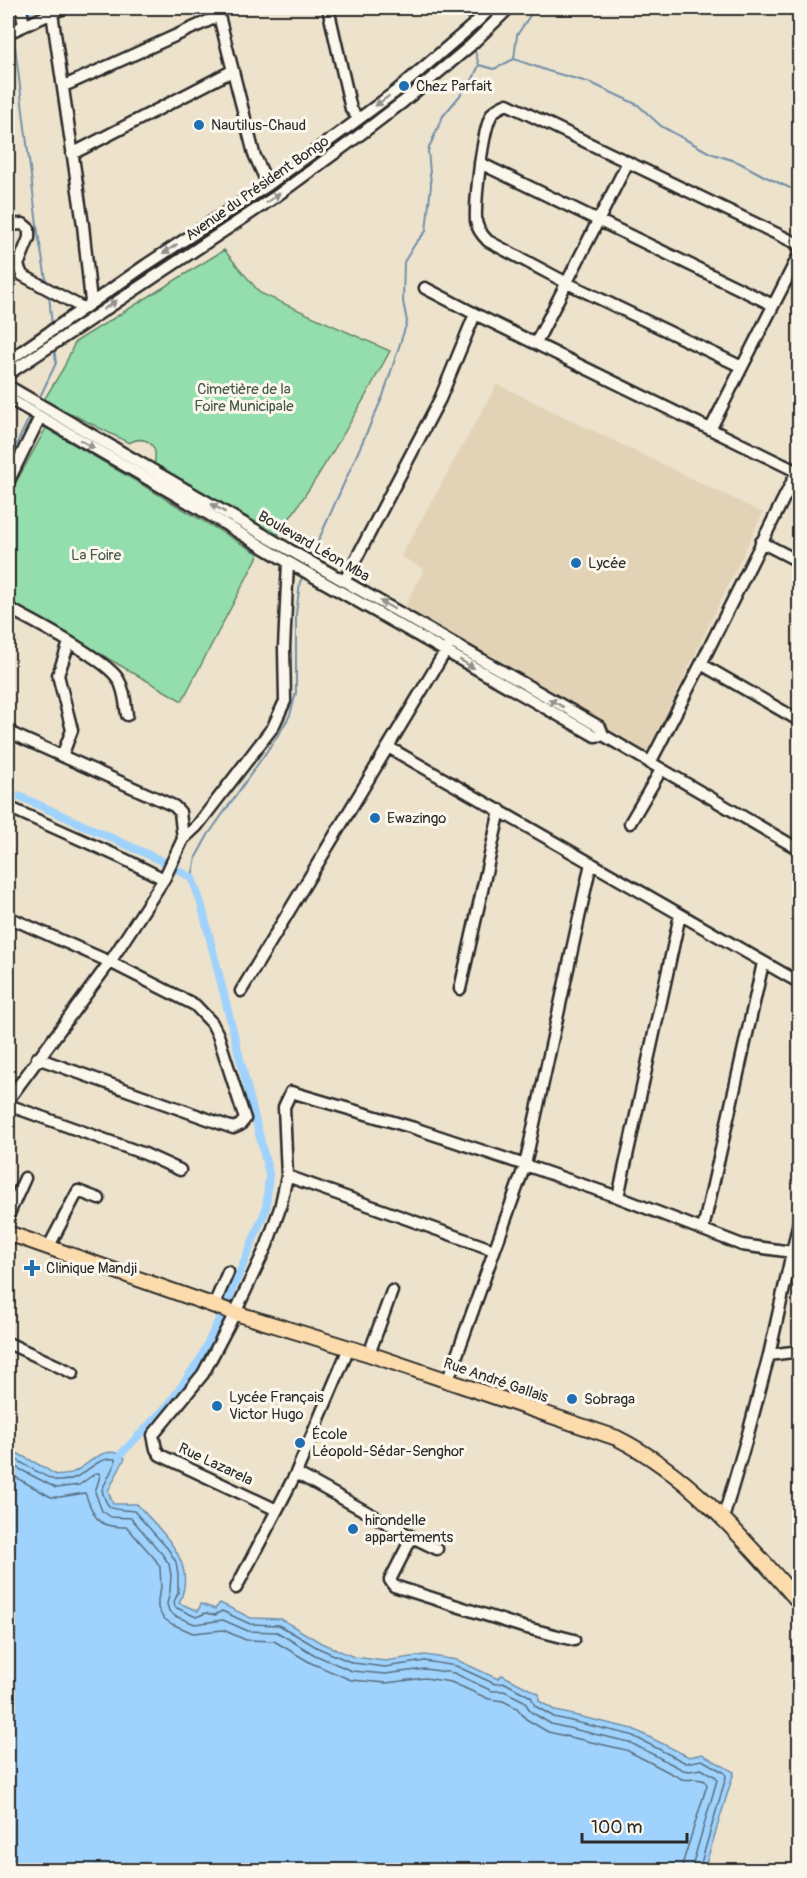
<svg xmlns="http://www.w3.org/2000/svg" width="807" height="1878" viewBox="0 0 807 1878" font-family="Pangolin,sans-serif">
<rect width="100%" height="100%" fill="#ede2cc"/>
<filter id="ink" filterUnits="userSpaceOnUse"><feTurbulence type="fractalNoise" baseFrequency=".0167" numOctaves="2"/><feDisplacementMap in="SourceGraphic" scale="12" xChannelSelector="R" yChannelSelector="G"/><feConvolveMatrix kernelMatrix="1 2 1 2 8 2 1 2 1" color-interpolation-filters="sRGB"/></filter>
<g filter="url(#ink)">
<path fill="#e3d3b6" d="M497,384L763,513L648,752L404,608L424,570L401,556Z"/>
<path fill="#94ddac" stroke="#60846c" stroke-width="1.5" d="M224,250L260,293L390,351C357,414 319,477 278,535L154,464C159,445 146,434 129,443L44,400L64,367L75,342Z
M46,428L259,554L182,701L8,601V497Z"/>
<path fill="#9fd3fd" stroke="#7190a9" stroke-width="1.5" d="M8,1448C20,1455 32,1461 45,1468C48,1470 53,1474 57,1475C82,1480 100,1437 125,1458L108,1491L113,1504H137C161,1532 199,1562 179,1603L198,1611L201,1604L215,1609L220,1603L251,1618L281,1619L321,1643L354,1657L385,1661L425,1655L457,1660L498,1679L502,1675L539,1694V1701L556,1711L633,1729L689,1757L702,1754L734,1772L704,1870H8Z"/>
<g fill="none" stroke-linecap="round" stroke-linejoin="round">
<path stroke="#596e7f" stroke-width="1.5" d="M8,1455C18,1460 49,1481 59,1481C84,1482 93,1456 115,1459V1463L102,1490C108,1514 114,1508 134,1511L168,1549L176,1562L178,1575V1593L174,1602L175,1607L196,1617L206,1613L215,1615L222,1611L250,1624L279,1625L318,1648L353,1663L385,1667L425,1661L456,1666L495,1684L505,1683L531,1697L535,1706L554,1717L631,1735L686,1763L702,1760L725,1773L726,1777L699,1870
M8,1463L56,1488L79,1485L96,1473H99L100,1476L95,1492L102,1511L111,1517L131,1518L162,1554L169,1564L171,1575L170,1591L167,1604L169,1611L175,1616L195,1624L223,1620L248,1631L277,1632L315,1655L352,1671L385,1674L425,1669L454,1673L492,1691H504L524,1701L531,1712L551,1724L629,1742L683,1770L690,1771L701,1769L716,1777L717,1780L691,1870
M8,1473L51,1497H60L85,1493C91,1507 94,1524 112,1526C117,1527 122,1527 127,1527L155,1559L160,1567L161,1588L158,1599V1608L163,1618L172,1624L193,1633L223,1630L246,1640L274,1641L311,1663L351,1680L386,1683L425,1678L451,1682L489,1699L503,1701L517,1708L526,1719L548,1732L626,1750L682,1779C690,1781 698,1777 705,1781L707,1785L683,1862L682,1870"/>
<path stroke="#7190a9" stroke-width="2" d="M469,25L467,15L470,8
M14,38L38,233L47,285
M514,59L517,35L535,8
M479,65L494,69L514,59L548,71L591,83L638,105L661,126L710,153L738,162L764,176L790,188
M49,294L52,327
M38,401L56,363L54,347
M8,462L30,416
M311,557L383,396L407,322L403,301L404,262L415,244L426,231L431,185L428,150L443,116L472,81L479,65L474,48
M192,878L196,857L208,835L279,734L290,715L296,693V614L300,582L303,576"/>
<path stroke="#9fd3fd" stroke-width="8" d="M12,26V19L35,8
M8,791L160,860L192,878L201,903L269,1174L266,1209L229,1298L201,1358L169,1404L121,1454"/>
<defs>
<path id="minor" d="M21,8L24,26
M217,8L254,154L268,185
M328,8L351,109L359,119
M52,13L83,225L91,302
M8,33L64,8
M64,86L219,16
M72,154L232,71
M480,163L773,305
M8,225L23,224L29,229V238L18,265L22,275L83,308
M425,288L475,314L800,473
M536,343L628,162
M8,361L146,265L268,185L348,127L395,92L473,25L491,8
M742,367L567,283L488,241C482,235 477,229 476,221C475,201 482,130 492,114C495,109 501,107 507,104L800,245
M8,374L275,197L357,137L403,102L469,47L509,8
M8,386L300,556L600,727L603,735L800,850
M8,398L198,508L288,562L595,736L603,735
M711,428L800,253
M8,482L40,417
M761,542L800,562
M345,580L440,399L475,314
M8,608C31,620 106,659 118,679C125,690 125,703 127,715
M701,664L800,721
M8,730L15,735L174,806L180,812L183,839L164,879L110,962L8,1100
M388,747L800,983
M62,756L72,730L58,675L69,643
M650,763L701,664L800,466
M8,807L124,859L164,879
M630,823L661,770
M183,839L197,826L273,727L285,701L284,648L288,562
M8,917L110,962L195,1005L212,1023L218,1035L245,1119L240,1125L233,1128L37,1058
M460,989L500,810
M241,991L448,647
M8,1105L145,1154L180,1170
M287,1176L494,1250
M618,1197L680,915
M8,1216L25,1178
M703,1229L763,963
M48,1248L78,1191L99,1199
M214,1305L228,1272
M8,1343L73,1373
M349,1348L296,1473L412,1537L390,1580L394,1586L523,1627L574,1640
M369,1354L392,1291
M769,1355L800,1351
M448,1380L525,1165L591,863
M296,1473L277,1510L160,1455L156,1449L153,1435L203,1374L235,1313L267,1245L280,1208L287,1176L284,1107L291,1092L414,1128L525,1165L618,1197L742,1245L792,1252H800
M723,1519L748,1434L769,1355L800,1217
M412,1537L437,1549
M236,1588L277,1510"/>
<path id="major" d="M8,1233L232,1312L369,1354L617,1438C691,1475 746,1542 800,1603"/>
</defs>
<use href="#minor" stroke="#2b2b2b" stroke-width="15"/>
<use href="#major" stroke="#2b2b2b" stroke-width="18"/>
<use href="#minor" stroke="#fbf7ec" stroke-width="10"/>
<use href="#major" stroke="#fcdcac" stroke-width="14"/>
</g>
<defs><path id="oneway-solid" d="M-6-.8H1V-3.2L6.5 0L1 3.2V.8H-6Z" transform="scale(1.5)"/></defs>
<g fill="#93918c">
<use href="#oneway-solid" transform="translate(382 101) rotate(144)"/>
<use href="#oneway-solid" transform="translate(273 198) rotate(-34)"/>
<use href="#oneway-solid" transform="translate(170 249) rotate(147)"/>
<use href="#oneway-solid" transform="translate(110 305) rotate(-34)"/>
<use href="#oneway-solid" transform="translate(87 444) rotate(30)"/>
<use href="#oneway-solid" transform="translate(218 508) rotate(-149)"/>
<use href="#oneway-solid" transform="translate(387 605) rotate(-150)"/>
<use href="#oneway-solid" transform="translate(467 664) rotate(30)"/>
<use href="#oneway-solid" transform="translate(556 703) rotate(-151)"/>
</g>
</g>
<g fill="#1f6fb2" stroke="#fbf7ec" stroke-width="2">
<circle cx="404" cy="86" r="6"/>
<circle cx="199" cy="125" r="6"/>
<circle cx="576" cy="563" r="6"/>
<circle cx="375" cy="818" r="6"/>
<path d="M29 1259h6v6h6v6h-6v6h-6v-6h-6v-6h6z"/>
<circle cx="572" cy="1399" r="6"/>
<circle cx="217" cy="1406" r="6"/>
<circle cx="300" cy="1443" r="6"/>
<circle cx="353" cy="1529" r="6"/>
</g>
<g text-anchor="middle" stroke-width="6" stroke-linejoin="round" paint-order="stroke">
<g font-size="15" fill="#2b2b2b" stroke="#fbf7ec" text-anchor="start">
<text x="416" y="91">Chez Parfait</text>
<text x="211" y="130">Nautilus-Chaud</text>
<text x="588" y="568">Lycée</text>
<text x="387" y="823">Ewazingo</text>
<text x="46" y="1273">Clinique Mandji</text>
<text x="229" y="1402">Lycée Français<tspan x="229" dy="17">Victor Hugo</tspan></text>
<text x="584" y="1404">Sobraga</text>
<text x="312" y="1439">École<tspan x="312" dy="17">Léopold-Sédar-Senghor</tspan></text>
<text x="365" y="1525">hirondelle<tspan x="365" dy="17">appartements</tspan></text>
</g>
<g font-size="15" fill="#2b2b2b" stroke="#fbf7ec">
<text transform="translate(257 188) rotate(-35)" y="5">Avenue du Président Bongo</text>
<text transform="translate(314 546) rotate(30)" y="5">Boulevard Léon Mba</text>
<text transform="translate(496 1380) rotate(19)" y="5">Rue André Gallais</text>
<text transform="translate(216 1464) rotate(25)" y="5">Rue Lazarela</text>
</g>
<g font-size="15" fill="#45584b" stroke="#fbf7ec">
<text x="244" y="394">Cimetière de la<tspan x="244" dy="17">Foire Municipale</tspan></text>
<text x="96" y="560">La Foire</text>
</g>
</g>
<rect width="807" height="1878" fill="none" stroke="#fbf7ec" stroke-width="30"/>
<rect x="15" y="15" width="777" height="1848" fill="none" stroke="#2b2b2b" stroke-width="2" filter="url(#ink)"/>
<path d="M582 1833v9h105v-9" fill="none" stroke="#2b2b2b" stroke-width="3"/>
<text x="591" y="1833" font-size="18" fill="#2b2b2b" stroke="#fbf7ec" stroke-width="4.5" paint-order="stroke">100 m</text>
</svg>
